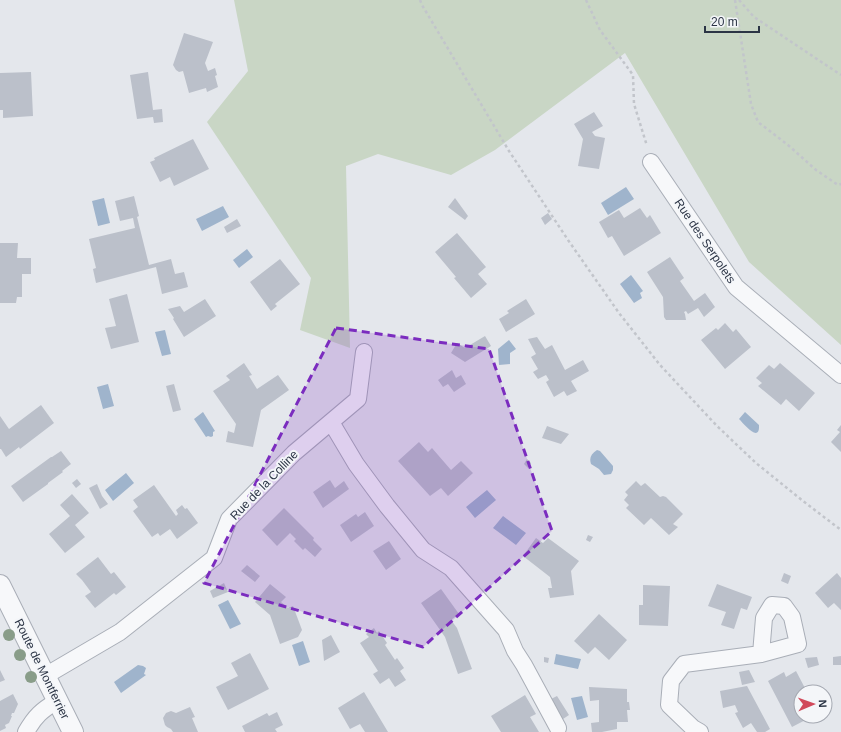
<svg xmlns="http://www.w3.org/2000/svg" width="841" height="732" viewBox="0 0 841 732" font-family="Helvetica,sans-serif">
<rect width="100%" height="100%" fill="#e4e7ec"/>
<path fill="#c9d6c5" d="M234,0H841V345L749,262L625,53L495,150L451,175L378,154L346,166L350,348L300,330L311,278L207,122L248,71Z"/>
<path fill="#9fb4cc" d="M626,187L634,199L608,215L601,203Z
M104,198L110,223L98,226L92,201Z
M223,206L229,217L202,231L196,219Z
M247,249L253,257L239,268L233,260Z
M631,275L643,291L640,293L642,298L634,303L620,284Z
M165,330L171,354L162,356L155,332Z
M509,340L516,349L510,353V364L499,365L498,349Z
M108,384L114,406L103,409L97,387Z
M203,412L215,431L213,432V436L211,437L208,436L206,437L194,419Z
M745,412L759,425C760,444 744,424 739,419Z
M597,450L600,451L613,466V470L611,474L604,475L599,469L591,464C589,458 591,454 597,450Z
M126,473L134,483L113,501L105,490Z
M487,490L496,500L475,518L466,507Z
M503,516L526,533L516,545L493,528Z
M228,600L241,624L230,629L218,605Z
M303,641L310,662L299,666L292,645Z
M556,654L581,659L578,669L554,664Z
M138,665L143,666L146,668L144,674L146,675L121,693L114,682Z
M582,696L588,717L577,720L571,698Z"/>
<path fill="#bbc0ca" d="M184,33L213,42L205,63L208,71L215,68L217,75L215,76L218,87L207,92L206,88L189,93L183,71L179,72L176,70L173,65Z
M31,72L33,116L3,118V110H0V73Z
M148,72L153,110L162,109L163,122L154,123L153,117L137,119L130,75Z
M594,112L603,126L592,132L595,136L605,138L599,169L578,166L583,139L574,124Z
M193,139L209,169L174,186L170,177L160,182L150,162L155,160L154,158Z
M134,196L139,216L137,217L149,265L171,259L175,274L184,272L188,287L162,294L156,267L96,283L93,269L96,268L89,239L135,228L133,218L120,221L115,201Z
M455,198L468,216L465,220L448,207Z
M640,208L647,218L650,215L661,233L624,256L612,236L608,238L599,222L619,210L624,218Z
M548,213L552,219L545,225L541,218Z
M237,219L241,226L227,233L224,227Z
M457,233L486,267L478,274L487,284L471,298L454,278L456,277L435,252Z
M0,243H18L17,258H31V274H22V297H17L16,303H0Z
M670,257L684,278L680,281L694,301L705,293L715,307L704,317L698,308L688,314L686,311L684,312L685,314L686,320H666L664,317L663,297L647,272Z
M280,259L300,284L275,304L277,306L271,311L250,282Z
M127,294L139,342L111,349L105,328L116,326L109,299Z
M205,299L216,316L184,337L173,319L174,318L168,309L180,306L184,312Z
M526,299L535,314L506,332L499,319L509,313L507,311Z
M725,323L733,332L736,329L751,347L725,369L701,340L716,328L718,330Z
M485,336L491,346L465,362L451,353L457,343L465,348Z
M537,337L545,349L552,345L565,370L583,360L589,371L571,381L577,391L567,396L564,391L554,397L546,382L549,380L546,375L538,379L533,372L538,369L531,357L536,354L528,339Z
M244,363L252,375L249,376L257,389L278,375L289,390L261,410L253,447L226,442L228,431L234,433L236,424L213,391L230,380L226,376Z
M780,363L815,393L799,411L786,399L781,405L758,386L762,383L756,378L769,365L774,369Z
M452,370L456,378L461,375L466,384L454,392L448,384L443,387L438,380Z
M174,384L181,410L173,412L166,386Z
M41,405L54,423L20,449L19,447L6,457L1,449H0V416L9,429Z
M841,425V452L831,442L840,432L837,430Z
M547,426L569,434L561,444L542,438Z
M419,442L428,452L432,448L451,470L461,461L473,473L448,496L441,488L430,496L398,461Z
M61,451L71,464L62,471L63,472L48,483V484L23,502L11,486L51,457H52Z
M527,459L531,463L528,468L524,464Z
M77,479L81,484L76,488L72,483Z
M330,480L335,488L344,481L349,489L323,508L313,492Z
M636,481L641,486L645,483L660,497L663,496L666,497L683,514L673,524L678,527L669,535L651,518L644,525L626,508L629,505L624,500L628,495L625,492Z
M97,484L102,496L108,504L100,509L89,488Z
M154,485L176,516L178,514L176,510L182,505L185,509L187,508L198,523L177,539L170,529L160,536L158,533L152,537L133,511L138,507L133,500Z
M72,494L89,513L75,525L85,537L65,553L49,534L70,516L60,505Z
M284,508L314,538L313,540L322,549L315,557L305,548L303,550L294,541L296,539L290,533L277,546L262,530Z
M365,512L374,526L351,542L340,525L356,514L358,517Z
M588,535L593,537L590,542L586,540Z
M536,538L543,543L548,538L579,561L571,571L574,595L550,598L548,588H552L550,577L523,556Z
M389,541L401,559L386,570L373,551Z
M98,557L111,574L114,572L126,587L116,595L114,593L95,608L85,596L91,592L82,580L76,574Z
M247,565L260,576L255,582L241,571Z
M784,573L791,576L788,584L781,581Z
M837,573L841,578V610L834,603L828,608L815,593Z
M224,583L228,592L213,598L210,591Z
M270,584L286,597L281,602L288,608L293,606L302,630L298,637L280,644L270,615L255,602Z
M717,584L752,597L747,610L741,608L734,629L721,625L726,612L708,606Z
M643,585L670,586L668,626L639,625V605H643Z
M441,589L459,614L451,620L457,628L472,669L458,674L445,637L421,603Z
M599,614L627,640L609,660L595,647L588,654L574,641Z
M374,628L377,633L379,631L387,643L385,645L395,660L397,658L404,668L400,671L406,680L395,687L389,678L380,684L373,674L378,671L360,643L369,637L366,634Z
M331,635L340,652L324,661L322,640Z
M250,653L269,689L228,710L216,687L238,676L231,663Z
M841,656V665H833V657Z
M544,657L549,658L548,663L544,662Z
M817,657L819,665L808,668L805,658Z
M0,670L5,680L0,682Z
M749,670L755,682L742,685L739,672Z
M796,671L807,692H801V716H813L792,727L768,681L784,672L786,677Z
M747,686L770,729L765,732H757L751,723L743,728L735,713L738,712L735,705L723,708L720,691Z
M589,687L627,689V702H629L630,710H627L628,722H617V729L602,732H592L591,723L599,722V700L590,701Z
M364,692L388,732H365L360,724L350,729L338,708Z
M13,694L18,704L14,713H12L11,716H12L9,723L5,725L6,728L0,731V701Z
M525,695L536,714L530,717L539,732H501L491,716Z
M557,696L569,715L563,719L560,718L549,700Z
M190,707L195,717L192,718L198,732H173L171,729L167,727L165,725L163,718L166,713L171,711L176,713Z
M277,712L283,725L275,729L277,732H245L242,726L267,713L269,716Z"/>
<g fill="none" stroke-linecap="round" stroke-linejoin="round">
<defs>
<path id="minor" d="M651,162L736,287L841,375
M331,422L356,464L387,506L423,550L451,568L506,630L515,651L524,665L558,728
M45,676L120,632L214,558L229,519L294,453L358,399L364,352
M26,732C35,716 42,710 57,701
M700,732L693,728L669,705L671,681L684,664L761,654L798,644L792,617L784,606L772,605L764,618L761,654"/>
<path id="tertiary" d="M0,585L73,732"/>
</defs>
<use href="#minor" stroke="#a9aeb7" stroke-width="18"/>
<use href="#tertiary" stroke="#a9aeb7" stroke-width="22"/>
<path stroke="#c2c5cb" stroke-width="2.5" stroke-dasharray="3 3" stroke-linecap="butt" d="M420,0L422,5L509,151L568,240L619,313L660,365L717,426L756,463L803,501L841,530
M586,0L600,30L633,75L634,104L647,146
M735,0L751,104L758,122L788,145L816,170L838,185L841,184
M739,0L754,17L841,75"/>
<use href="#minor" stroke="#f7f8fa" stroke-width="16"/>
<use href="#tertiary" stroke="#f7f8fa" stroke-width="20"/>
</g>
<g fill="#899d89">
<circle cx="9" cy="635" r="6"/>
<circle cx="20" cy="655" r="6"/>
<circle cx="31" cy="677" r="6"/>
</g>
<path fill="#7b2cbf" fill-opacity="0.2" stroke="#7b2cbf" stroke-width="3" stroke-dasharray="8 5" stroke-linejoin="round" d="M336,328L489,349L552,531L423,647L204,583Z"/>
<g text-anchor="middle" stroke-width="4" stroke-linejoin="round" paint-order="stroke">
<g font-size="12" fill="#2b3445" stroke="#f4f6f9">
<text transform="translate(705 241) rotate(56)" y="4">Rue des Serpolets</text>
<text transform="translate(264 485) rotate(-46)" y="4">Rue de la Colline</text>
<text transform="translate(42 669) rotate(64)" y="4">Route de Montferrier</text>
</g>
</g>
<g transform="translate(813 704) rotate(88)"><circle r="19" fill="#f4f6f9" stroke="#a4a8b1"/>
<path d="M0-3L7 15L0 10L-7 15Z" fill="#d1495b"/>
<text y="-6" font-size="11" font-weight="bold" text-anchor="middle" fill="#2b3445">N</text>
</g>
<path d="M705 26v6h54v-6" fill="none" stroke="#2b3445" stroke-width="2"/>
<text x="711" y="26" font-size="12" fill="#2b3445" stroke="#f4f6f9" stroke-width="3" paint-order="stroke">20 m</text>
</svg>
